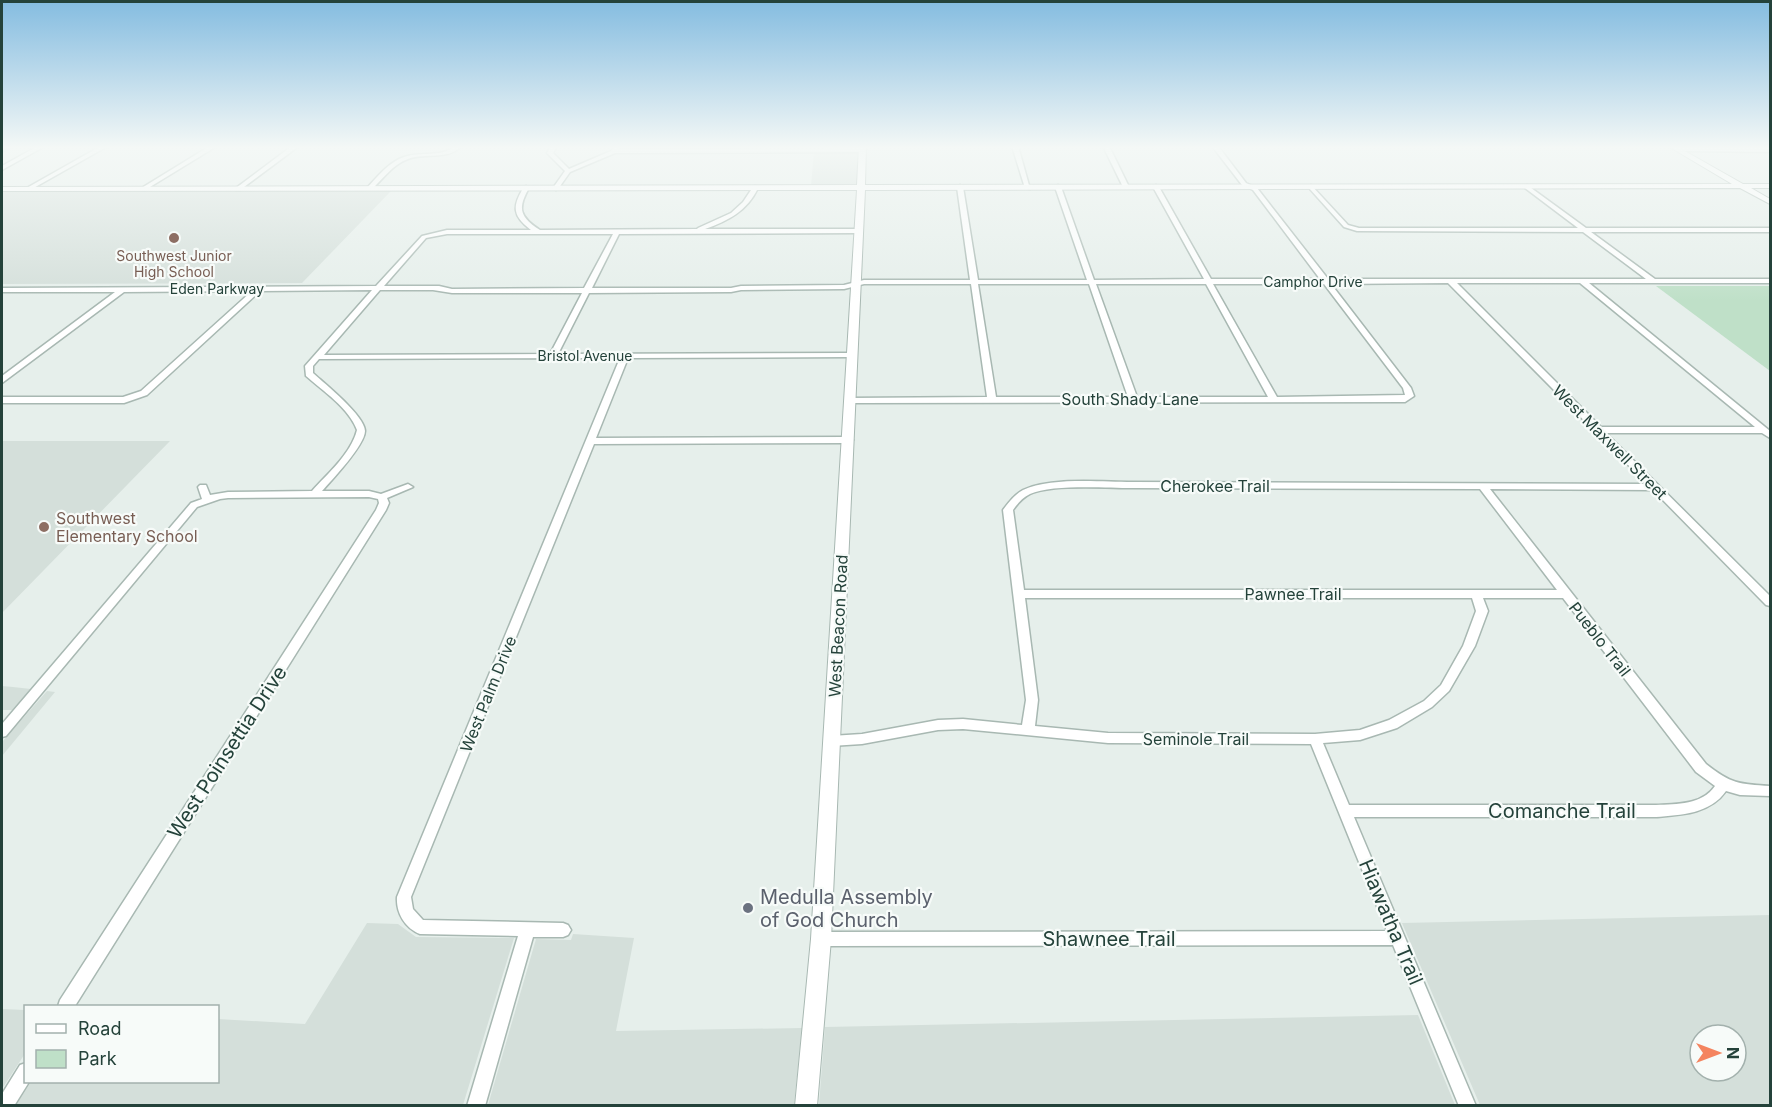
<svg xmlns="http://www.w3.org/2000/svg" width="1772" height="1107" viewBox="0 0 1772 1107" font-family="Inter,sans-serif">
<rect width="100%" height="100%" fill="#e6efeb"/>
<path fill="#d4dfda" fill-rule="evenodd" d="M814,151H859L858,186H811Z
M391,191L302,283L2,284V192Z
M2,441H170L2,613Z
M2,686L13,687L31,689L12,710H2Z
M47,691L55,692L2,756V742Z
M1770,915V1106L1480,1105L1402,923ZM1700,1035H1736V1071H1700Z
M367,923L398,924L416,937L514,938L463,1105H16L31,1082H218V1019L305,1024Z
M573,934L634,938L616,1031L802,1028L794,1105H488L536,939L571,940Z
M2,1009L25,1010L26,1052L2,1089Z
M1418,1015L1455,1105H819L825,1027Z"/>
<path fill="#bfe0c8" d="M1656,286H1770V371Z"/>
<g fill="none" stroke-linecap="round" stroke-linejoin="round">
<path fill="#8ec9d4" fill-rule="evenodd" d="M7,146H15L2,154V149Z"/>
<defs>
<path id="minor" d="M38,146H45L2,170V166Z
M101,146H108L30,190L25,189Z
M210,146H217L145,190L140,189Z
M292,146H299L240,190H236V188Z
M455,146H462C446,161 427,152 408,159C393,164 383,179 372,189L367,188C377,177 389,162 404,157C421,151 441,158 455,146Z
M551,146H557L553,153L569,169L611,151L615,146H621L618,149L863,148L866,150L863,152L615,153L570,172L558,189L556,190L553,188L565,171L547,153Z
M1012,146H1018L1030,189L1025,188Z
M1103,146H1109L1129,187L1128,188L1123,187Z
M1212,146H1218L1246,183L1257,188L1328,279H1646L1583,232L1357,231L1344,227L1309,188L1308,187L1311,185L1348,225L1359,228H1578L1525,188L1524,187L1527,185L1586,228H1770V232H1591L1655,279H1770V283H1589L1770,431V438L1762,433H1606L1770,596V606L1766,605L1653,490L1490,489L1706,764C1731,784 1739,784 1770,786V796L1740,795L1726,791C1710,814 1681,815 1656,817H1354L1476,1106H1459L1393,945L821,946L816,944L813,939L816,934L821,932L1387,931L1311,744L1108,743L963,729L938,730L862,744L831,746L826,745L825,741L826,737L831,736L862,734L938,720L963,719L1022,725L1026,700L1003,510C1009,502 1014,495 1023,490C1050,477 1101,482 1132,482L1647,484L1448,283L1331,284L1411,388L1414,396L1405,402L851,403L847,400L848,398L987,397L971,284H864L844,289L741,290L731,292L589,293L558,354L852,353L856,355L852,357L628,358L596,438L848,437L853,440L848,443L594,444L411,897L413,909L423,920L563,923L568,925L571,930L568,935L563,937H533L485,1106H467L518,936L420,934C405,928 396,913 397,897L620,358L319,359L313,366V373C325,384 365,416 365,431C365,445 332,480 322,491H369L381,494L408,484L413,487L387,498L389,503L386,510L75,1006H58L60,1000L376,510L379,503L378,499L369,497L228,498L220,499L197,507L6,736L2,737V724L191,503L202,499L198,487L200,485H206L210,495L228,492L312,491C327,474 351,454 357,430C349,408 323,391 306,376L305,366L372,290L260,291L147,395L124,403H2V397H123L141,391L252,291L124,292L2,383V376L115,292H2V288L376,286L422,236L447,230H531C512,216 512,206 524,187L526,186L529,188C517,209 520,217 540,230L697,229L698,228L731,213L743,202L753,187L755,186L758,188C747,211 728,221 705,229H859L862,231L859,233L619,234L592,288H731L741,286L844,285L864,280H970L957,187L960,185L963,187L978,280H1087L1055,187L1058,185L1061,187L1094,280L1204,279L1153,187L1156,185L1159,187L1211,279H1320L1253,190L1242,185ZM447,234H613L584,288L452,289L439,286H384L426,238ZM1457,283H1580L1755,427H1601ZM978,284H1089L1128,397H996ZM1096,284H1206L1268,397H1137ZM1213,284H1324L1403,388L1405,395L1277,397ZM380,290H433L452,293H582L550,354L324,355ZM1132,488L1480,489L1557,590H1024L1013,510C1018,503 1022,498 1030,494C1051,484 1106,488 1132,488ZM1025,598H1472L1476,611L1463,646L1441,685L1424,701L1389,720L1360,730L1315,734L1108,733L1035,726L1038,700ZM1483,598H1563L1696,772L1715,786C1702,805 1677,804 1656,805H1349L1323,743L1360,740L1397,728L1432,707L1449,691L1475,646L1488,611Z
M1664,146L1770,148V152L1685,151Z
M26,1063V1082H29L14,1106H2V1094L20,1065Z"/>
<path id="tertiary" d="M859,146H866L865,185L1732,184L1668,146H1676L1743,184H1770V188H1751L1770,199V204L1740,188L865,190L831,939L817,1106H795L811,939L857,190L2,191V187L857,185Z"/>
</defs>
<use href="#minor" stroke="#a8b8b2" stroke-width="3"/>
<use href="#tertiary" stroke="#a8b8b2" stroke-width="2"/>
<use href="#minor" fill="#fff" fill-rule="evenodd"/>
<use href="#tertiary" fill="#fff" fill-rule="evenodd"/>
</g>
<linearGradient id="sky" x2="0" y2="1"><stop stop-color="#84bce0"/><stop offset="0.49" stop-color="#f4f8f6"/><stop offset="1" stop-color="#f4f8f6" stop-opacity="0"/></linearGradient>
<rect width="1772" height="301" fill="url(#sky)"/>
<g fill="#8d6e63" stroke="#f7fbf9" stroke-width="2">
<circle cx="174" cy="238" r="6"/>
<circle cx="44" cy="527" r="6"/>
</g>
<circle fill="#6b7280" stroke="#f7fbf9" stroke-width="2" cx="748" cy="908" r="6"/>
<g text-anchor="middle" stroke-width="4.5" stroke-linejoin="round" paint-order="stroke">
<g font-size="14" fill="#785e54" stroke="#f7fbf9">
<text x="174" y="261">Southwest Junior<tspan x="174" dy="16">High School</tspan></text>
</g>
<g font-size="14" fill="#24423a" stroke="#f7fbf9">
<text x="1313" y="287">Camphor Drive</text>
<text x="217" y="294">Eden Parkway</text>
<text x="585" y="361">Bristol Avenue</text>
</g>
<g font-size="16" fill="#24423a" stroke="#f7fbf9">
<text x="1130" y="405">South Shady Lane</text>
<text transform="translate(1610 442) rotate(45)" y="6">West Maxwell Street</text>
<text x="1215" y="492">Cherokee Trail</text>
<text x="1293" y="600">Pawnee Trail</text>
<text transform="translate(838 626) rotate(-87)" y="6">West Beacon Road</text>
<text transform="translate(1600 639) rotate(52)" y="6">Pueblo Trail</text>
<text transform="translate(488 694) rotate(-68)" y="6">West Palm Drive</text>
<text x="1196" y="745">Seminole Trail</text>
</g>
<g font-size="16" fill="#785e54" stroke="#f7fbf9" text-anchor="start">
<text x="56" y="524">Southwest<tspan x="56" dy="18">Elementary School</tspan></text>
</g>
<g font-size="20" fill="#24423a" stroke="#f7fbf9">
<text transform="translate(227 752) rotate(-57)" y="7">West Poinsettia Drive</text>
<text x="1562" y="818">Comanche Trail</text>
<text transform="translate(1391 922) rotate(67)" y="7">Hiawatha Trail</text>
<text x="1109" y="946">Shawnee Trail</text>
</g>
<g font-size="20" fill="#5b616d" stroke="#f7fbf9" text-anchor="start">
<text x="760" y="904">Medulla Assembly<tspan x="760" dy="23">of God Church</tspan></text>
</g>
</g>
<rect width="1772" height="1107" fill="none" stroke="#24423a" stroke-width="6"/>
<rect x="24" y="1005" width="195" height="78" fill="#f7fbf9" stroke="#a3b1ad" stroke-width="1.5"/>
<rect x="36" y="1024" width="30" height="9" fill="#ffffff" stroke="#a3b1ad" stroke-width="1.5"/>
<text x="78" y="1035" font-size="18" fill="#24423a">Road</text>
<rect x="36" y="1050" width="30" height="18" fill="#bfe0c8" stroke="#a3b1ad" stroke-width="1.5"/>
<text x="78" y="1065" font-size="18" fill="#24423a">Park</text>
<g transform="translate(1718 1053) rotate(90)"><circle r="28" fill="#f7fbf9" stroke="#a3b1ad" stroke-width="1.5"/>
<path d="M0-4.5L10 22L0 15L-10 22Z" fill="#f4845f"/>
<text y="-9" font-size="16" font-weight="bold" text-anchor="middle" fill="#24423a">N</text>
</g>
</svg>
